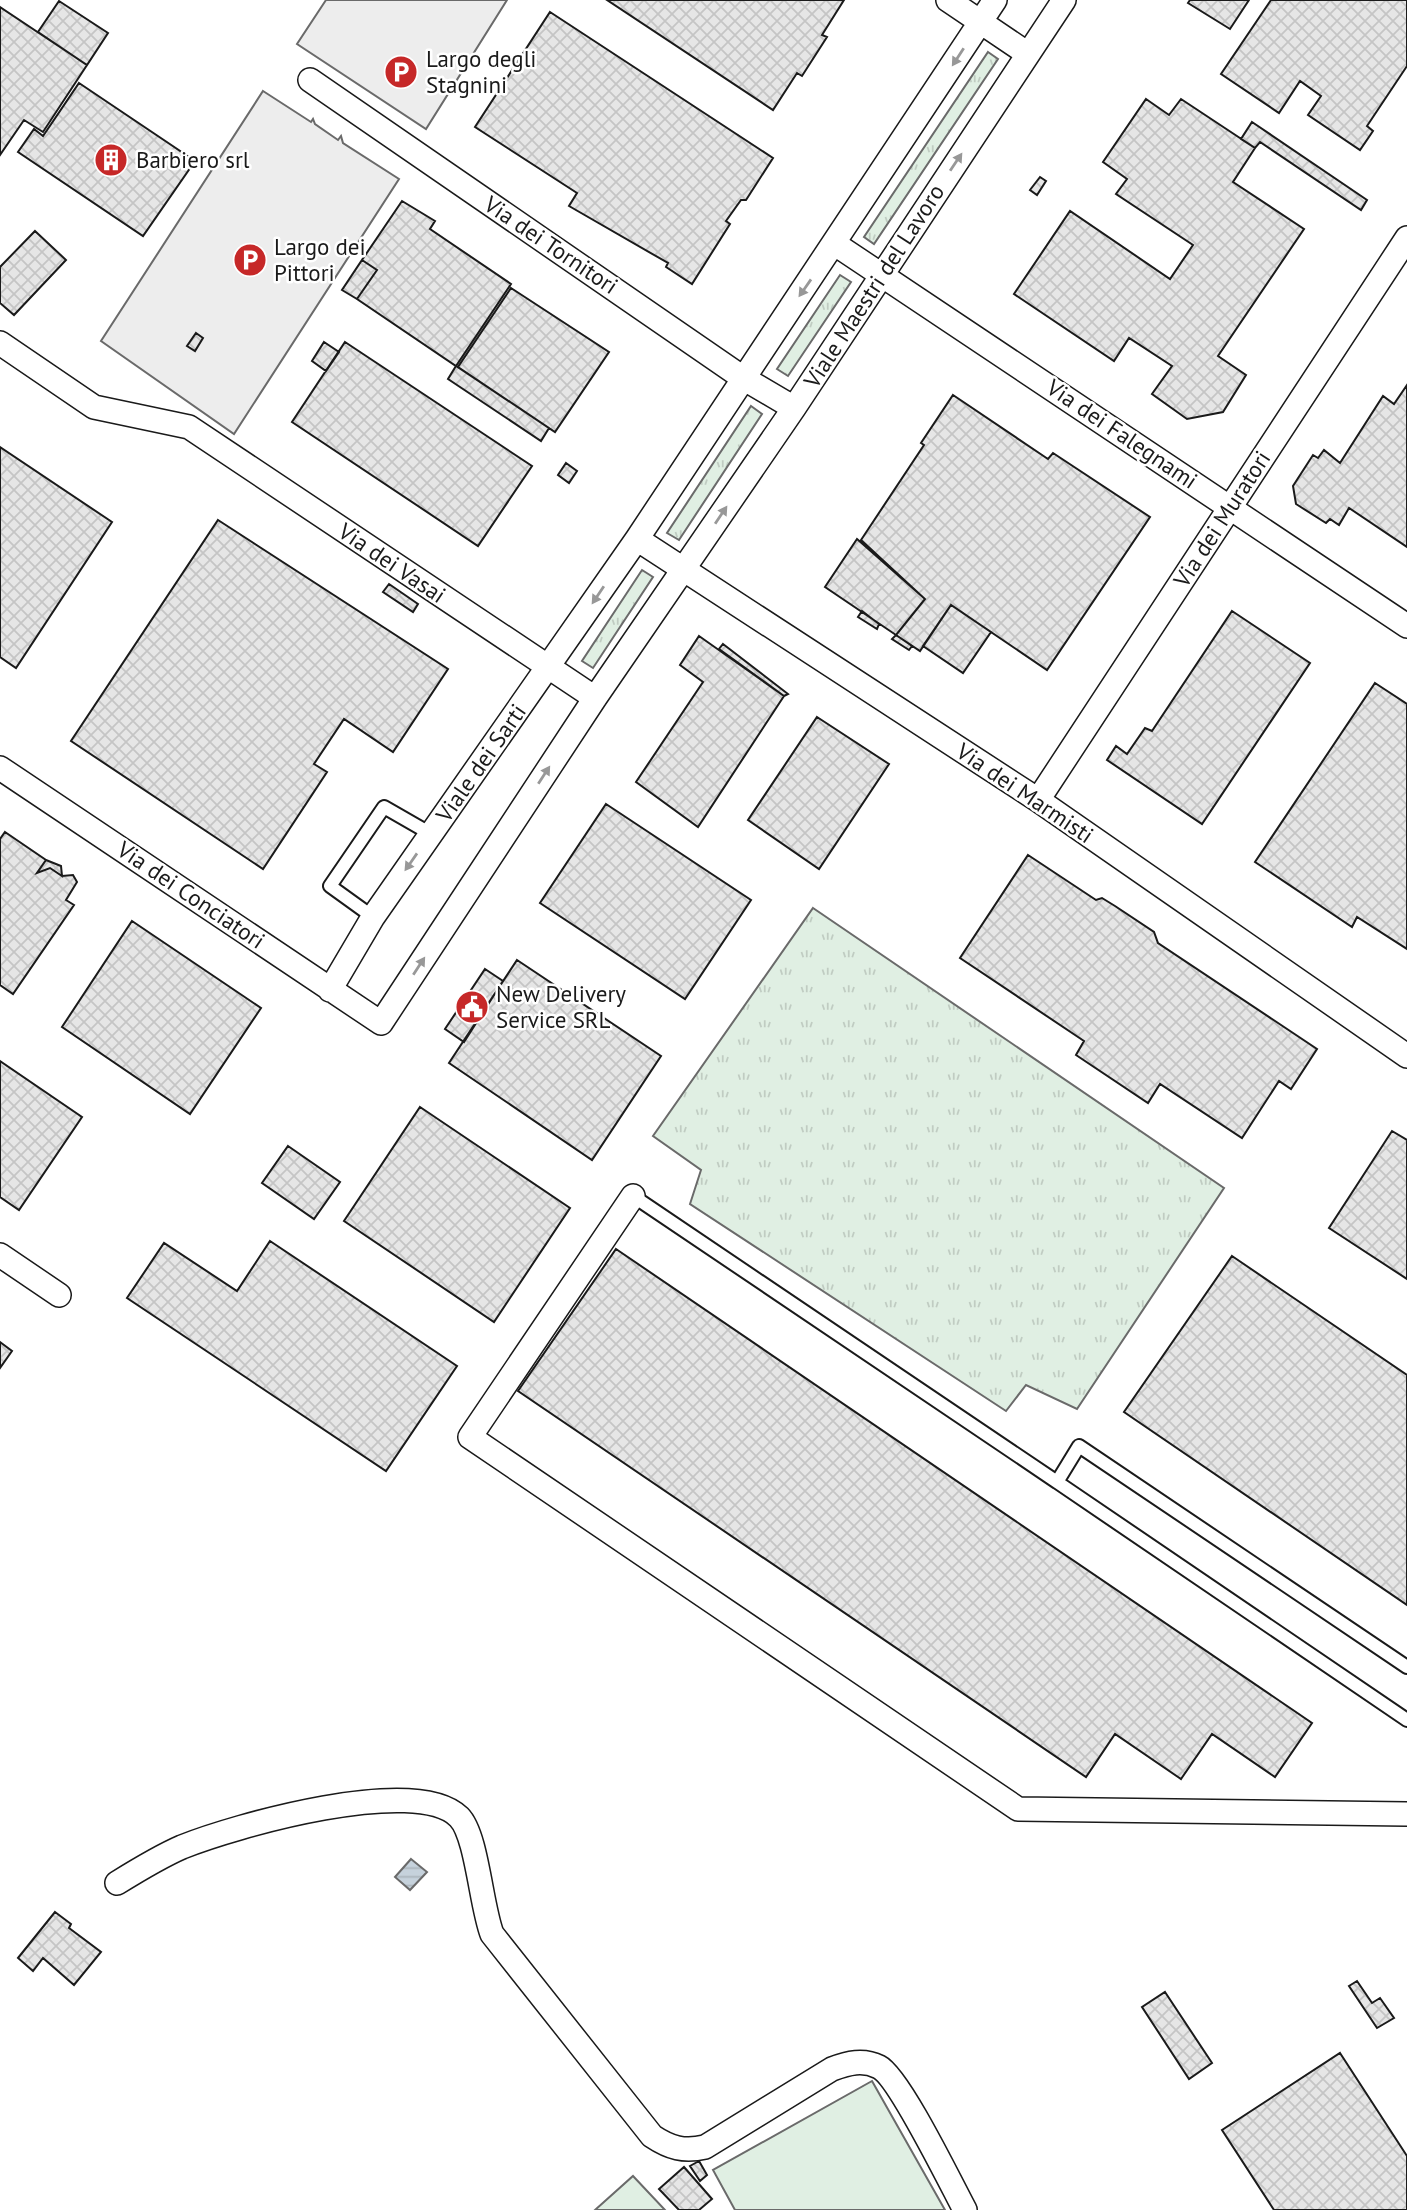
<svg xmlns="http://www.w3.org/2000/svg" width="1407" height="2210" viewBox="0 0 1407 2210" font-family="'PT Sans',sans-serif">
<defs>
<pattern id="grass-tufts" width="24" height="20" patternUnits="userSpaceOnUse" patternTransform="scale(1.75)"><rect width="24" height="20" fill="#e0efe3"/><path d="M3 7l-1-3M5 7V3M7 7l1-3M15 17l-1-3M17 17v-4M19 17l1-3" fill="none" stroke="#c0ccc2"/></pattern>
<pattern id="water-rules" width="6" height="5" patternUnits="userSpaceOnUse" patternTransform="scale(1.75)"><rect width="6" height="5" fill="#c6d2dc"/><path d="M0 2.5h6" fill="none" stroke="#aab4bc"/></pattern>
<pattern id="building-cross-hatch" width="8" height="8" patternUnits="userSpaceOnUse" patternTransform="scale(1.75)"><rect width="8" height="8" fill="#e6e6e6"/><path d="M0 0l8 8M0 8l8-8" fill="none" stroke="#c5c5c5"/></pattern>
</defs>
<rect width="100%" height="100%" fill="#fff"/>
<path fill="url(#grass-tufts)" stroke="#6a6a6a" stroke-width="2" d="M988,52L998,59L874,244L864,237Z
M840,275L851,282L788,376L777,369Z
M751,406L762,414L679,540L667,533Z
M642,570L653,577L593,668L582,661Z
M813,908L1224,1188L1077,1409L1026,1385L1006,1411L690,1204L701,1170L653,1136Z"/>
<path fill="#e0efe3" stroke="#6a6a6a" stroke-width="2" d="M872,2081L945,2210H735L713,2170Z
M633,2176L665,2210H595Z"/>
<path fill="#ededed" stroke="#6a6a6a" stroke-width="2" d="M326,0H507L426,129L297,44Z
M263,91L311,122L313,119L315,124L338,140L341,136L343,143L399,179L234,434L101,341Z"/>
<path fill="url(#water-rules)" stroke="#6a6a6a" stroke-width="2" d="M411,1859L427,1872L410,1890L395,1877Z"/>
<path fill="url(#building-cross-hatch)" stroke="#1a1a1a" stroke-width="2" d="M607,0H844L822,35L827,37L802,76L797,73L773,110Z
M1190,0H1249L1230,29L1188,3Z
M1271,0H1407V66L1367,126L1373,131L1360,150L1308,115L1321,96L1300,81L1279,113L1221,74Z
M59,1L108,33L87,65L38,32Z
M0,7L87,65L43,132L24,120L0,155Z
M550,12L773,158L746,200H741L726,221L730,224L692,284L666,267L668,263L569,206L577,193L475,127Z
M79,83L195,161L143,236L18,152L34,129L43,136Z
M1146,99L1169,115L1181,99L1255,148L1233,182L1304,229L1218,356L1246,375L1223,412L1187,419L1152,394L1172,366L1129,338L1114,361L1014,294L1070,211L1170,279L1193,245L1116,194L1127,179L1103,162Z
M1252,122L1367,200L1361,210L1260,142L1255,148L1241,139Z
M1040,177L1046,181L1037,195L1030,190Z
M402,201L435,221L430,229L511,284L456,366L357,299L377,270L362,260Z
M35,231L66,260L14,315L0,303V267Z
M362,260L377,270L357,299L342,290Z
M511,288L609,352L555,432L458,367Z
M196,333L203,338L195,351L187,346Z
M324,342L339,352L326,371L312,361Z
M345,342L532,466L478,546L292,422Z
M456,366L549,428L541,441L448,379Z
M1407,385V547L1349,508L1339,525L1330,519L1326,523L1296,504L1293,486L1313,455L1318,458L1324,450L1340,463L1383,396L1394,404Z
M953,395L1048,459L1053,453L1150,517L1047,670L951,605L920,651L896,635L925,599L861,540L924,445L921,443Z
M0,447L112,522L16,668L0,657Z
M566,463L577,471L569,483L558,475Z
M218,520L448,669L393,752L344,719L314,764L327,772L263,869L71,741Z
M857,539L925,599L896,635L825,587Z
M389,584L418,604L413,612L383,592Z
M951,605L991,632L963,673L923,646Z
M862,611L879,624L877,629L858,617Z
M1232,611L1310,663L1202,824L1107,760L1116,746L1127,754L1145,728L1152,731Z
M896,635L912,646L909,650L892,639Z
M699,636L784,696L698,827L636,782L703,682L680,665Z
M723,644L788,694L784,696L719,649Z
M1375,683L1407,704V949L1357,917L1352,927L1255,862Z
M817,717L889,764L819,869L748,820Z
M606,804L751,900L685,999L540,903Z
M5,832L46,860L37,873L50,868L62,876L73,875L77,882L66,900L74,905L13,994L0,985V839Z
M1028,855L1096,900L1102,898L1115,906L1154,932L1158,943L1317,1049L1291,1089L1279,1081L1242,1138L1160,1084L1148,1103L1076,1055L1084,1041L960,958Z
M46,860L61,866L62,876L50,868L37,873Z
M132,921L261,1008L190,1114L62,1027Z
M517,960L661,1056L592,1160L449,1063Z
M485,969L503,981L464,1042L445,1029Z
M0,1061L82,1117L19,1210L0,1197Z
M420,1107L570,1208L494,1322L344,1221Z
M1392,1131L1407,1140V1279L1329,1228Z
M288,1146L340,1182L314,1219L262,1183Z
M270,1241L457,1366L386,1471L127,1298L164,1243L237,1291Z
M616,1249L1312,1723L1275,1777L1212,1734L1181,1779L1115,1734L1086,1777L518,1391Z
M1232,1256L1407,1375V1605L1124,1412Z
M0,1342L12,1351L0,1368Z
M55,1912L71,1924L69,1928L101,1952L74,1985L43,1958L33,1971L18,1958Z
M1357,1981L1372,2003L1380,1998L1394,2018L1377,2028L1349,1986Z
M1165,1992L1212,2063L1189,2079L1142,2007Z
M1340,2053L1407,2156V2210H1274L1222,2130Z
M699,2161L707,2175L700,2181L690,2166Z
M684,2167L712,2199L699,2210H679L659,2189Z"/>
<g fill="none" stroke-linecap="round" stroke-linejoin="round">
<defs>
<path id="service" d="M373,917L330,886L384,807L431,834
M633,1196L1057,1482
M1407,1667L1079,1446L1057,1482L1407,1720"/>
<path id="minor" d="M948,0L1028,54
M310,80L743,378L794,408
M835,244L1407,626
M0,343L94,407L189,427L595,698
M637,539L1038,800L1407,1056
M0,768L381,1023L595,698L794,408L1064,0
M1038,800L1407,238
M330,990L373,917L637,539L995,0
M633,1196L470,1437L1018,1809L1407,1814
M0,1255L59,1295
M117,1883C138,1870 159,1857 182,1847C234,1826 416,1774 459,1817C477,1835 481,1906 492,1934L652,2136C670,2148 684,2152 705,2147L832,2069C848,2063 863,2059 879,2067C899,2077 951,2184 965,2210"/>
</defs>
<use href="#service" stroke="#1a1a1a" stroke-width="16"/>
<use href="#minor" stroke="#1a1a1a" stroke-width="26"/>
<use href="#service" stroke="#fff" stroke-width="12"/>
<use href="#minor" stroke="#fff" stroke-width="23"/>
</g>
<defs><path id="oneway-solid" d="M-6-.8H1V-3.2L6.5 0L1 3.2V.8H-6Z" transform="scale(1.75)"/></defs>
<g fill="#989898">
<use href="#oneway-solid" transform="translate(958 57) rotate(123)"/>
<use href="#oneway-solid" transform="translate(956 162) rotate(-56)"/>
<use href="#oneway-solid" transform="translate(805 288) rotate(125)"/>
<use href="#oneway-solid" transform="translate(721 515) rotate(-56)"/>
<use href="#oneway-solid" transform="translate(598 595) rotate(124)"/>
<use href="#oneway-solid" transform="translate(544 775) rotate(-57)"/>
<use href="#oneway-solid" transform="translate(411 862) rotate(125)"/>
<use href="#oneway-solid" transform="translate(419 966) rotate(-57)"/>
</g>
<defs>
<symbol id="parking-disc" viewBox="-11 -11 22 22"><circle r="9.5" fill="#c62828" stroke="#fff"/><path d="M-3.5-5.5H1a3.5 3.5 0 0 1 0 7H-1V5.5H-3.5ZM-1-3.4V-.6H.8a1.4 1.4 0 0 0 0-2.8Z" fill="#fff"/></symbol>
<symbol id="building-disc" viewBox="-11 -11 22 22"><circle r="9.5" fill="#c62828" stroke="#fff"/><path d="M-4-6H4V6H1V3H-1V6H-4ZM-2.5-4.3h1.7v1.8h-1.7ZM.8-4.3h1.7v1.8H.8ZM-2.5-1h1.7V.8h-1.7ZM.8-1h1.7V.8H.8Z" fill="#fff"/></symbol>
<symbol id="civic-disc" viewBox="-11 -11 22 22"><circle r="9.5" fill="#c62828" stroke="#fff"/><path d="M-.6-6.5H3V-4.5H.6V-3L4-1V1h2V6H-6V1h2V-1L-.6-3ZM-1.2 2.5V6h2.4V2.5Z" fill="#fff"/></symbol>
</defs>
<g fill-rule="evenodd">
<use href="#parking-disc" x="382" y="53" width="38" height="38"/>
<use href="#building-disc" x="92" y="141" width="38" height="38"/>
<use href="#parking-disc" x="231" y="241" width="38" height="38"/>
<use href="#civic-disc" x="453" y="988" width="38" height="38"/>
</g>
<g text-anchor="middle" stroke-width="5" stroke-linejoin="round" paint-order="stroke">
<g font-size="23" fill="#1a1a1a" stroke="#fff" text-anchor="start">
<text x="426" y="67">Largo degli<tspan x="426" dy="26">Stagnini</tspan></text>
<text x="136" y="168">Barbiero srl</text>
<text x="274" y="255">Largo dei<tspan x="274" dy="26">Pittori</tspan></text>
<text x="496" y="1002">New Delivery<tspan x="496" dy="26">Service SRL</tspan></text>
</g>
<g font-size="23" fill="#1a1a1a" stroke="#fff">
<text transform="translate(551 245) rotate(34)" y="8">Via dei Tornitori</text>
<text transform="translate(874 286) rotate(-57)" y="8">Viale Maestri del Lavoro</text>
<text transform="translate(1122 434) rotate(34)" y="8">Via dei Falegnami</text>
<text transform="translate(1222 519) rotate(-57)" y="8">Via dei Muratori</text>
<text transform="translate(392 563) rotate(34)" y="8">Via dei Vasai</text>
<text transform="translate(481 763) rotate(-55)" y="8">Viale dei Sarti</text>
<text transform="translate(1025 793) rotate(34)" y="8">Via dei Marmisti</text>
<text transform="translate(191 895) rotate(34)" y="8">Via dei Conciatori</text>
</g>
</g>
</svg>
